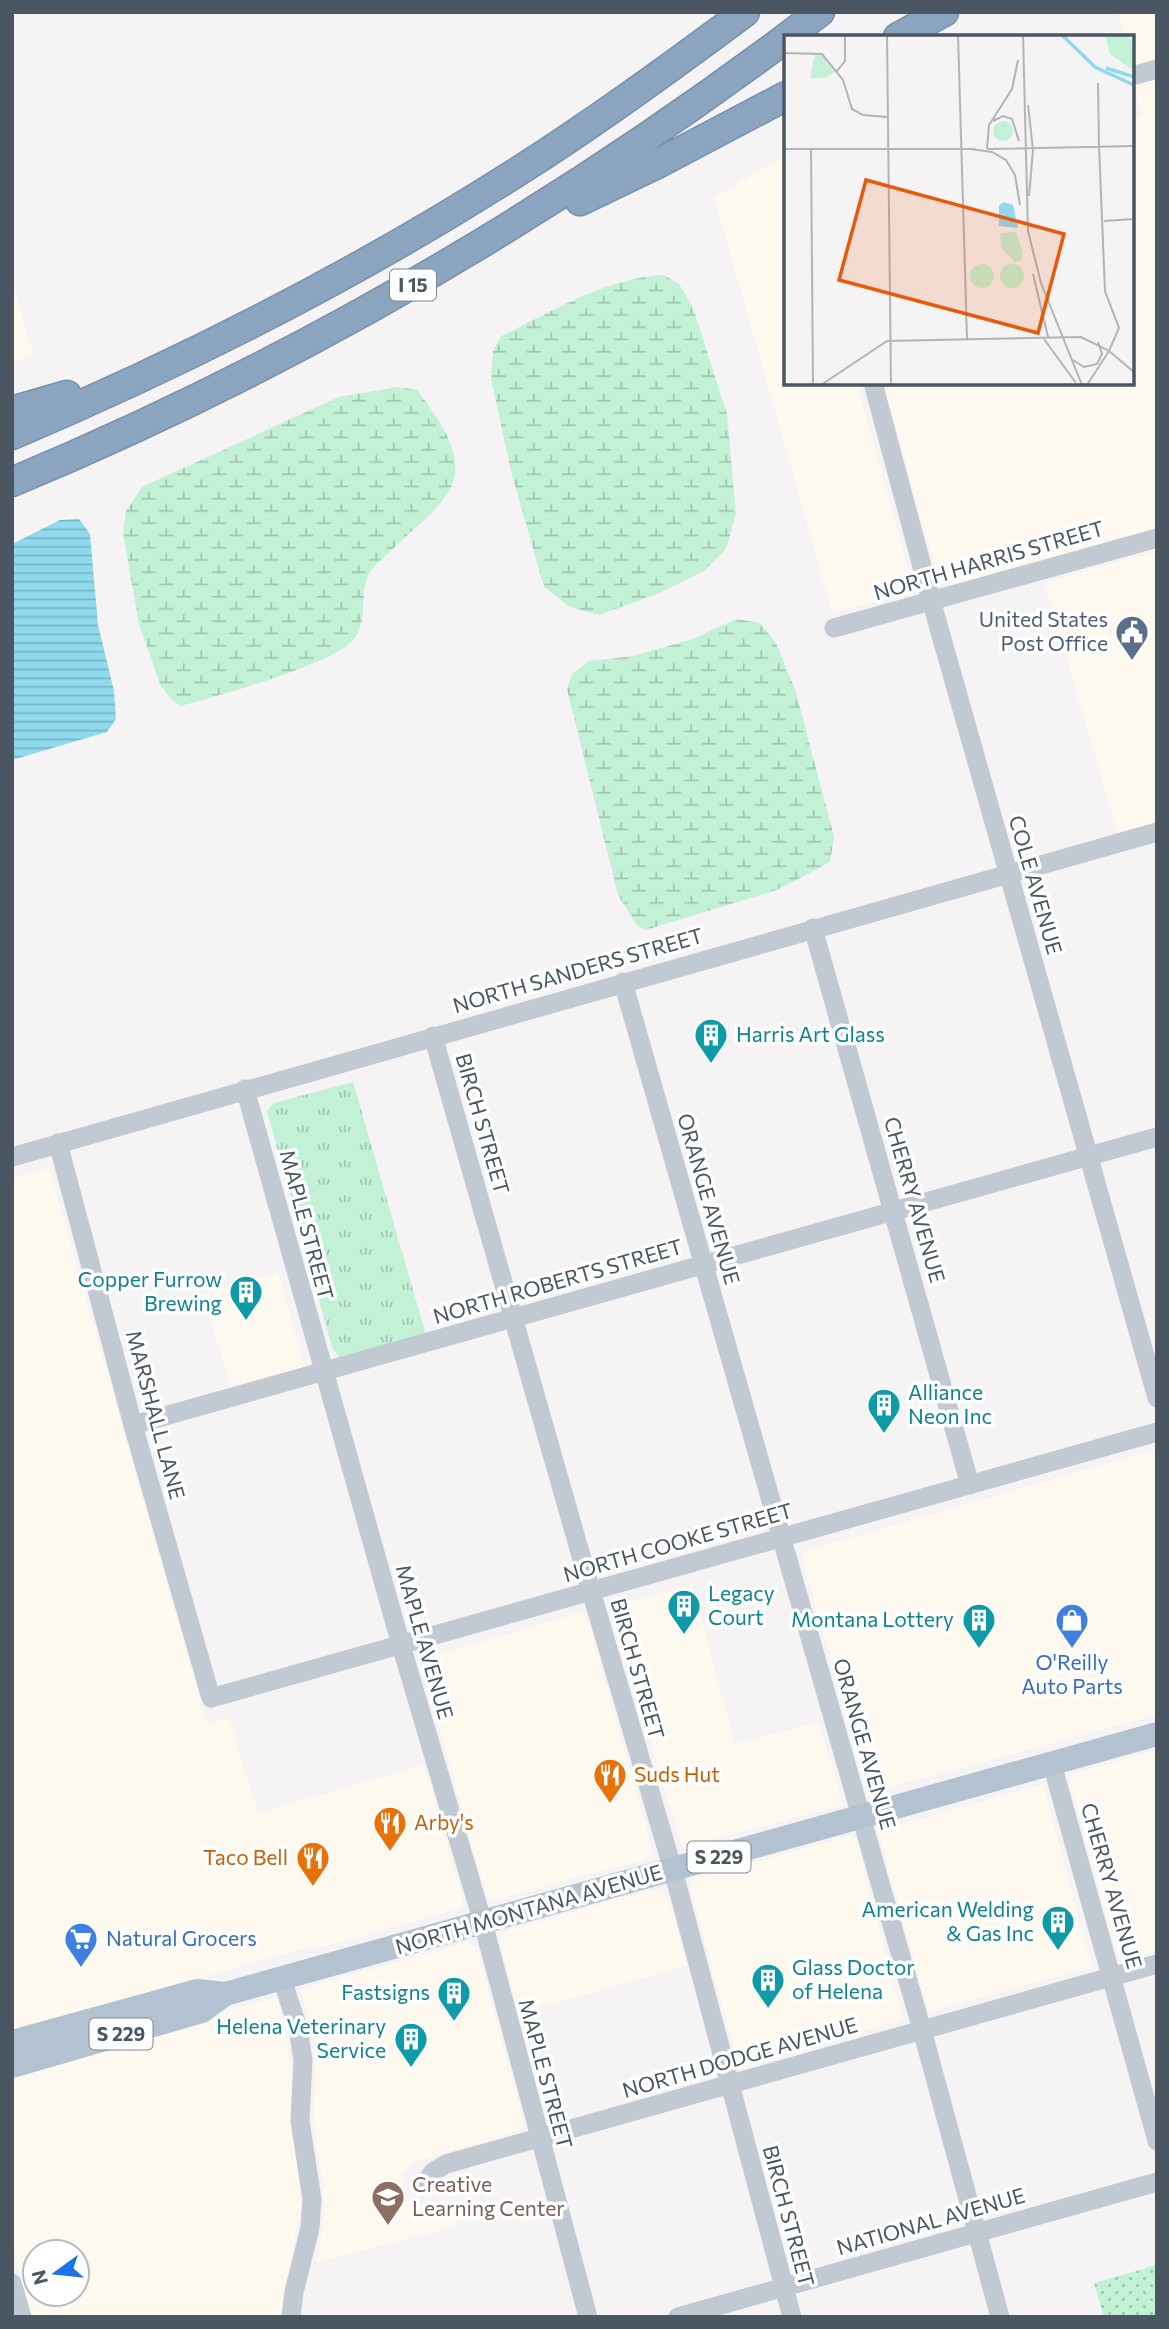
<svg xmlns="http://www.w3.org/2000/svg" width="1169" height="2329" viewBox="0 0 1169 2329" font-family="Commissioner,sans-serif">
<defs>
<pattern id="grass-tufts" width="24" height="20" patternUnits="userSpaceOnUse" patternTransform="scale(1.75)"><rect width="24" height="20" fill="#c3f1d5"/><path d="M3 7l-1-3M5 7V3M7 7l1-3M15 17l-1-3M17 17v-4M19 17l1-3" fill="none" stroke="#a0c6b0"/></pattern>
<pattern id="wetland-marsh" width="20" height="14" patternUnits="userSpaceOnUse" patternTransform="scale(1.75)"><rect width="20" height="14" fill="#c3f1d5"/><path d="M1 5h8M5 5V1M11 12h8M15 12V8" fill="none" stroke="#a0c6b0"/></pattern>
<pattern id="park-dots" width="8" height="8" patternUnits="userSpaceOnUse" patternTransform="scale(1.75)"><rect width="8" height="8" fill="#c3f1d5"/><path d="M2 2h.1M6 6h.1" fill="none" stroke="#a0c6b0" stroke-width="1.8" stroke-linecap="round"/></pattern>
<pattern id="water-rules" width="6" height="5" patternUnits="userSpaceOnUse" patternTransform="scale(1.75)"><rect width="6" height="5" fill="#90daee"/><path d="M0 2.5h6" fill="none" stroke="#78b4c4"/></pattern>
</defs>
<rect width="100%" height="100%" fill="#f5f3f3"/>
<path fill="#fdf9ef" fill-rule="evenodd" d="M1118,12H1157V60L1134,68L1132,37H1125Z
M1157,77V529L953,587L946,584L937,574L883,383H1132V119L1141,116L1134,83Z
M786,155V383H857L913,587L912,592L908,595L832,612L714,197Z
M12,279L33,355L12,363Z
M1157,551V822L1117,833L1045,582Z
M49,1168L207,1724L229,1718L258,1813L421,1766L426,1770L463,1899L462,1905L455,1910L327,1946L299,1950L12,2031V1179Z
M278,1272L305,1367L231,1388L203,1294Z
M1157,1449V1715L867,1793L801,1552Z
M692,1584L735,1744L818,1722L844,1805L682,1848L612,1608Z
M578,1613L585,1617L589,1624L651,1845V1856L645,1860L573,1878L493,1901L487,1897L481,1877L422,1667L424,1659Z
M1157,1750V1951L1127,1960L1121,1959L1117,1955L1069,1781L1073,1773Z
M1043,1784L1092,1967L929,2012L878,1831Z
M849,1836L856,1838L903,2020L744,2066L738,2065L689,1885L693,1879Z
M654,1889L667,1894L687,1966L519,2013L500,1943L504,1932Z
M467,1942L477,1947L525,2127L520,2131L412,2163L404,2174L403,2186L405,2197L411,2202L431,2206L445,2197L452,2207L456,2226L317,2262L324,2214L323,2185L313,2125L315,2044L302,1994L305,1988Z
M277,1997L288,2044L301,2208L282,2299L281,2317H32L12,2245V2072ZM35,2252H77V2294H35Z"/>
<path fill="url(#grass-tufts)" d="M353,1082L426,1335L346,1358L339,1357L332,1347L267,1111L274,1103Z"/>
<path fill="url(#wetland-marsh)" d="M664,275L679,284L693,308L727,414L736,514L726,549L704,571L657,594L599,615L570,607L544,587L512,475L491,379L493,351L501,336C554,311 605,278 664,275Z
M398,387L417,390C435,414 464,451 453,482C444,507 415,527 396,546C388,554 376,563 370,572C358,592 369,620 354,639C335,664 214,697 180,706L170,698L160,684L139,624L123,533L126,511L142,487L339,397Z
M736,619L760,623L776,643L796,692L834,837L830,862L777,890L645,930L636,924L618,895L567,689L572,674L589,661L633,656L693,639Z"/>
<path fill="url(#park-dots)" d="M1157,2265V2317H1104L1094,2283Z"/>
<path fill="url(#water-rules)" d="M79,519L90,534L98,625L114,691L116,719L107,732L12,760V544L60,520Z"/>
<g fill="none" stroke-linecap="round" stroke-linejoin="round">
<defs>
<path id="highway" d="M787,37L820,12
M898,37L944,12
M580,201L657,164L786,96
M12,411L67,395
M12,435C191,359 365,270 528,165C603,117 674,65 745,12
M12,482C288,367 546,217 786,38"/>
</defs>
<use href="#highway" stroke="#7690ad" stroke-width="31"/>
<path stroke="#c1cad2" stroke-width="19" d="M1132,76L1157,69
M873,383L931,600L1157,1398
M834,628L1157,538
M813,928L970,1485
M623,982L922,2030L1000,2317
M433,1036L591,1591L673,1870L792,2317
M245,1089L401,1645L483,1923L588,2317
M58,1143L133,1425L211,1698L1157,1432
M12,1157L1157,832
M133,1425L1157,1137
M1052,1764L1157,2141
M282,1979L298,2028L303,2060L300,2121L312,2199L310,2228L294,2292L291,2317
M424,2185L433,2172L446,2164L1157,1964
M12,2283L22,2317
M678,2317L1157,2182"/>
<path stroke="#b3c2d1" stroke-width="24" d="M12,2042L197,1991L225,1994
M12,2066L202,2011L225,1994L1157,1734"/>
<use href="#highway" stroke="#8ba5c1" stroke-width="28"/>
</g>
<defs>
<symbol id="civic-pin" viewBox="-11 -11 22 30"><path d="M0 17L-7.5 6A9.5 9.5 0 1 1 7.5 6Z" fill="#5c6f8a" stroke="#fff"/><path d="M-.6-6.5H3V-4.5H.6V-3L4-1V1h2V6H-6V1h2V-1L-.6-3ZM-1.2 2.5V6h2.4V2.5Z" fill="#fff"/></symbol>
<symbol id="building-pin" viewBox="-11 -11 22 30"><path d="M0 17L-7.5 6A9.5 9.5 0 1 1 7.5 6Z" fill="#0f9aa8" stroke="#fff"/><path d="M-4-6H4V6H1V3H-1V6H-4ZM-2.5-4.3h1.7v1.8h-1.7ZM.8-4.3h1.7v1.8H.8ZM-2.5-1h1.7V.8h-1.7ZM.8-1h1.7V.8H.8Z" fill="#fff"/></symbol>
<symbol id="shop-pin" viewBox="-11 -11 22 30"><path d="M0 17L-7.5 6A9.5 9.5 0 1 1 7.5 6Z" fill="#3f7fe0" stroke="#fff"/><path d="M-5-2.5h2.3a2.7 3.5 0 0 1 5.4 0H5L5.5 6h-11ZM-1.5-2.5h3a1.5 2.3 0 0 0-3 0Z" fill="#fff"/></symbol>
<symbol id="restaurant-pin" viewBox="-11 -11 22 30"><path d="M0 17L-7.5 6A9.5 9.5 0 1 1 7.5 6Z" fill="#e8710a" stroke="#fff"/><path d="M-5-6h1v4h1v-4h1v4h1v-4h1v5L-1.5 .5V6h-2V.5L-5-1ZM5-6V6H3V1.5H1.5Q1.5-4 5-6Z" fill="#fff"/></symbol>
<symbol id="supermarket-pin" viewBox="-11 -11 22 30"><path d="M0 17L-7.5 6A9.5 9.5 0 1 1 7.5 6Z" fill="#3f7fe0" stroke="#fff"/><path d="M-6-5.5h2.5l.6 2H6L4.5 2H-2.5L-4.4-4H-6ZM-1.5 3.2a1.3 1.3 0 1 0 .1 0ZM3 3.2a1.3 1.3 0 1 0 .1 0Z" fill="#fff"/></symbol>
<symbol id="school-pin" viewBox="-11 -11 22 30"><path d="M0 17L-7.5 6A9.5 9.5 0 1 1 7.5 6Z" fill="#8d6e63" stroke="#fff"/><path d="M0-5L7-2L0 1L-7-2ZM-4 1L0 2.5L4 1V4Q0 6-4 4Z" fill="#fff"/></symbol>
</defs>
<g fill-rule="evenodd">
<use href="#civic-pin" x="1113" y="613" width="38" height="52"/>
<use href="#building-pin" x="692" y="1016" width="38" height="52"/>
<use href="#building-pin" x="227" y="1273" width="38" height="52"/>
<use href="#building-pin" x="865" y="1386" width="38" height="52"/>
<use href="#building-pin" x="665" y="1587" width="38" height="52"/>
<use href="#building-pin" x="960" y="1601" width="38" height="52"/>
<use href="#shop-pin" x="1053" y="1601" width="38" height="52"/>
<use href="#restaurant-pin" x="591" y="1756" width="38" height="52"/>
<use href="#restaurant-pin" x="371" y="1804" width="38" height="52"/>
<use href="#restaurant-pin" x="294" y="1839" width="38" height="52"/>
<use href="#building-pin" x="1039" y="1903" width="38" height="52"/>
<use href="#supermarket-pin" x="62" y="1920" width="38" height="52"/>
<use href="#building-pin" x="749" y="1961" width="38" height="52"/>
<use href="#building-pin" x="435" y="1974" width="38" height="52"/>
<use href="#building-pin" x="392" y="2020" width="38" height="52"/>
<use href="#school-pin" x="369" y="2178" width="38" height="52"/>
</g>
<g text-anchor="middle" stroke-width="7" stroke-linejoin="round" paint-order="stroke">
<g fill="#fff" stroke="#808990" stroke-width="2">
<rect x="390" y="269.5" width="46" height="31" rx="5"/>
<rect x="687.5" y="1841.5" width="63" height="31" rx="5"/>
<rect x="89.5" y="2018.5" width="63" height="31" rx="5"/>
</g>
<g font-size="19" font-weight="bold" fill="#4a5661">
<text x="413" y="292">I 15</text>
<text x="719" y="1864">S 229</text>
<text x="121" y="2041">S 229</text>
</g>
<g font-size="21" fill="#4a5661" stroke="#fff">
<text transform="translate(989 561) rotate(-16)" y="7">NORTH HARRIS STREET</text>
<text transform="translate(1035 885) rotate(74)" y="7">COLE AVENUE</text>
<text transform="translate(578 971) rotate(-16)" y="7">NORTH SANDERS STREET</text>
<text transform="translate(482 1124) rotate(74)" y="7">BIRCH STREET</text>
<text transform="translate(708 1199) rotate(74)" y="7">ORANGE AVENUE</text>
<text transform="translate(914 1200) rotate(74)" y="7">CHERRY AVENUE</text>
<text transform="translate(306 1225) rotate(75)" y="7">MAPLE STREET</text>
<text transform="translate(558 1282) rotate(-16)" y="7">NORTH ROBERTS STREET</text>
<text transform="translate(155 1415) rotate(75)" y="7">MARSHALL LANE</text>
<text transform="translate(678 1543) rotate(-16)" y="7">NORTH COOKE STREET</text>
<text transform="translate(424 1642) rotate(74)" y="7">MAPLE AVENUE</text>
<text transform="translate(637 1669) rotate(74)" y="7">BIRCH STREET</text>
<text transform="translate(864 1744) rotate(74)" y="7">ORANGE AVENUE</text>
<text transform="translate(1111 1886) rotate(74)" y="7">CHERRY AVENUE</text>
<text transform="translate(529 1910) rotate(-16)" y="7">NORTH MONTANA AVENUE</text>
<text transform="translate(740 2058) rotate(-16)" y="7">NORTH DODGE AVENUE</text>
<text transform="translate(545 2074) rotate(75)" y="7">MAPLE STREET</text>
<text transform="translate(788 2216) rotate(75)" y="7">BIRCH STREET</text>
<text transform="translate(931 2222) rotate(-16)" y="7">NATIONAL AVENUE</text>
</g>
<g font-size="21" fill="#4e5e75" stroke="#fff" text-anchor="end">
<text x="1108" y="627">United States<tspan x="1108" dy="24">Post Office</tspan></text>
</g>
<g font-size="21" fill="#0d838f" stroke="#fff" text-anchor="end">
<text x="736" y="1042" text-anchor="start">Harris Art Glass</text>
<text x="222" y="1287">Copper Furrow<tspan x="222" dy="24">Brewing</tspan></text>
<text x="908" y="1400" text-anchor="start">Alliance<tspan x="908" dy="24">Neon Inc</tspan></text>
<text x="708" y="1601" text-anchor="start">Legacy<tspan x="708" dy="24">Court</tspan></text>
<text x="954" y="1627">Montana Lottery</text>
<text x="1034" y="1917">American Welding<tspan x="1034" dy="24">&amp; Gas Inc</tspan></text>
<text x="792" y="1975" text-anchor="start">Glass Doctor<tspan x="792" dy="24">of Helena</tspan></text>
<text x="430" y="2000">Fastsigns</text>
<text x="386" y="2034">Helena Veterinary<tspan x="386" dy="24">Service</tspan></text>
</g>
<g font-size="21" fill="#366cbe" stroke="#fff">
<text x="1072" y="1670">O'Reilly<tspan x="1072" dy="24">Auto Parts</tspan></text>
<text x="106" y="1946" text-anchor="start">Natural Grocers</text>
</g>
<g font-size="21" fill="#c56008" stroke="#fff" text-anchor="start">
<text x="634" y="1782">Suds Hut</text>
<text x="414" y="1830">Arby's</text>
<text x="288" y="1865" text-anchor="end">Taco Bell</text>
</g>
<g font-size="21" fill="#785e54" stroke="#fff" text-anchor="start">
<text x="412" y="2192">Creative<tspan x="412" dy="24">Learning Center</tspan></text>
</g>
</g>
<g transform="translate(784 35)">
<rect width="350" height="350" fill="#f5f3f3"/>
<path d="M321,0H343L350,8V36L326,19ZM209 96a10 10 0 1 1 20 0a10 10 0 1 1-20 0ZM232,197L239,218L237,225L231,227L218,214L216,198ZM216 241a12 12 0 1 1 24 0a12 12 0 1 1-24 0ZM186 241a12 12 0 1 1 24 0a12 12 0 1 1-24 0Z" fill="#c3f1d5"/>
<path d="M31,19L37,20L51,37L41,43H26Z" fill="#c3f1d5"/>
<path d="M219,167L229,170L234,193L215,191V171Z" fill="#90daee"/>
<path fill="none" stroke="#90daee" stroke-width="3.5" d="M278,0L311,32L350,50M322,33L350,42"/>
<path fill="none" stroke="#b1b4b9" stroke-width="2" d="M103,0L107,350M174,0L183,304M239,0L244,196L257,248L298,350M0,18L38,19L59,45L68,74L79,80L103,82M53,36L61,26V0M314,48L315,111M244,70L249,115L245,161M209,86L219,81L228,84L235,106M0,114H192M27,114L29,350M187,114L208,117L222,125L231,140L236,170M203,114L205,90L228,54L234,25M204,114L350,111M320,186L350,184M249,239L264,302M260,304L292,348M325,316L350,337M289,325L300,332L313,329L318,319L314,307M37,350L103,306L297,302L325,316L335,293L321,256L315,111M303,350L325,316"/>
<path fill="#e8590c" fill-opacity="0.15" stroke="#e8590c" stroke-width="3.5" d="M82,145L280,199L254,298L55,245Z"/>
<rect width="350" height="350" fill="none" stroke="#4a5661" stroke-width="3.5"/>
</g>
<rect width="1169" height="2329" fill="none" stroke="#4a5661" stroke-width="28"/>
<g transform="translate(56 2273) rotate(255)"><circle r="33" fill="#ffffff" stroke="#b7bbc0" stroke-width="2"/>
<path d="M0-5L12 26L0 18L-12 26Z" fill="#1a73e8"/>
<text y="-10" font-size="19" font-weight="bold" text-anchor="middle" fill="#4a5661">N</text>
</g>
</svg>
